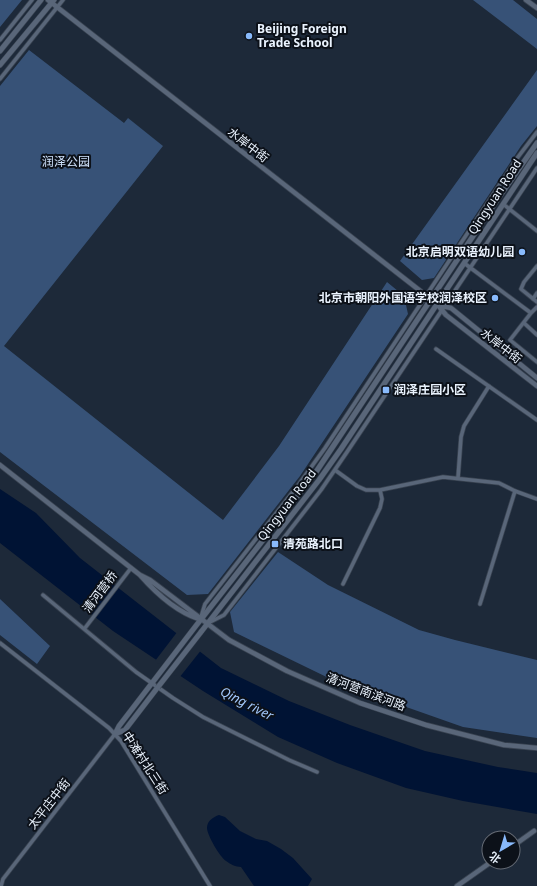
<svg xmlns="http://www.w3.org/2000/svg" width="537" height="886" viewBox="0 0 537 886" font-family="'Noto Sans','Noto Sans SC',sans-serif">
<rect width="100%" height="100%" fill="#1d2939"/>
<path fill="#375277" d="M0,0H22L0,27Z
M473,0H513L537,19V49Z
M29,50L124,123L128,118L163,146L4,346L223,520L279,446L387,282L404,296L408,314L300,476L208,594L187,595L0,452V86Z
M537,70V126L521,146L434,278L422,280L400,261Z
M278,552L328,585L419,630L455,640L537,660V738L463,727L341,684L234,632L230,612Z
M0,599L50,646L37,664L0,635Z"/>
<path fill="#001334" d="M0,489L36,513L80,558L221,668L289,701L350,725L425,751L498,767L537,773V814L463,801L406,788L337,763L278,737L203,691L113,631L0,543Z
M219,815L225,817L240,831L256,839L267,841L281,849L293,858L312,879L308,886H254L241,867C236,867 230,864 226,861C220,857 207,835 207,828C207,821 213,817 219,815Z"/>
<path fill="#1d2939" d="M178,631L202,649L179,678L155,661Z"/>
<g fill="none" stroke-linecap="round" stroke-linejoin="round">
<defs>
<path id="minor" d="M0,40L32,0
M0,79L63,0
M503,204L537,231
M464,263L531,313L510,340L537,362
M537,266L524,282L521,289L537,302
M533,299L537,293
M531,313L537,307
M524,323L537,335
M436,349L537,420
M335,470L357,486L366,490H380L443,477L499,483L515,491L537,499
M458,478L461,437L464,426L489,386
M343,584L380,508L382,499L380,490
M43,595L136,672L173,698L203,717L289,760L317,772
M480,604L515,491
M201,617L205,604L299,484L325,448L518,157L537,132
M210,622L224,615L321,490L347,452L537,168
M85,628L131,568
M0,643L109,728L121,741L210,886
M1,886L3,879L115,734"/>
<path id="tertiary" d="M48,0L437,304L446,315L537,386
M526,0L537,8
M438,305L451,308L537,378
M0,465L140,575C155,592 177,612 199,619
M140,575L150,580L229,640L287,671L360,703L426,725L504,745L537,748
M513,846L534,831
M457,886L491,862"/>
<path id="secondary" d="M0,51L41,0
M0,65L54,0
M201,632L319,480L341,449L537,153
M115,734L119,726L195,627L314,475L497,200L537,143
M115,734L125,730L158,687"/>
</defs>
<use href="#minor" stroke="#394351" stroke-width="5"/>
<use href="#tertiary" stroke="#394351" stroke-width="6"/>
<use href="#secondary" stroke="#394351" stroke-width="6"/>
<use href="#minor" stroke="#596679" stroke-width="3.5"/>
<use href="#tertiary" stroke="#596679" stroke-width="4.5"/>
<use href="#secondary" stroke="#596679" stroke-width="5"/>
<defs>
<path id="secondary-bridge" d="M158,687L201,632"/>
</defs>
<use href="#secondary-bridge" stroke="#394351" stroke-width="6" stroke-linecap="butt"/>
<use href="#secondary-bridge" stroke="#596679" stroke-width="5"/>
</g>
<g fill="#89bafc" stroke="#0c1119" stroke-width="1.5">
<circle cx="249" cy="36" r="4"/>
<circle cx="522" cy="252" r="4"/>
<circle cx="495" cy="298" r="4"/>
<rect x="382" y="386" width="8" height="8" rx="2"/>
<rect x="271" y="540" width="8" height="8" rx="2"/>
</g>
<g text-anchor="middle" stroke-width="4" stroke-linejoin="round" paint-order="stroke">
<g font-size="12" font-weight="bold" fill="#eaf3fe" stroke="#0c1119" text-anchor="start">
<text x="257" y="33">Beijing Foreign<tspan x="257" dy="14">Trade School</tspan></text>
<text x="514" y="256" text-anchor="end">北京启明双语幼儿园</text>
<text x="487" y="302" text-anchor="end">北京市朝阳外国语学校润泽校区</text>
<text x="394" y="394">润泽庄园小区</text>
<text x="283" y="548">清苑路北口</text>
</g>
<g font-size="12" fill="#eaf3fe" stroke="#0c1119">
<text transform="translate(248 145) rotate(38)" y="4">水岸中街</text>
<text transform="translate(495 197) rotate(-57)" y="4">Qingyuan Road</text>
<text transform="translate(501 346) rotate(38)" y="4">水岸中街</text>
<text transform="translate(287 505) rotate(-52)" y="4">Qingyuan Road</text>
<text transform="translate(100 592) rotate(-53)" y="4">清河营桥</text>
<text transform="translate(366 692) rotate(21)" y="4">清河营南滨河路</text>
<text transform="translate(145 763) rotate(57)" y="4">中滩村北三街</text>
<text transform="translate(49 804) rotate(-52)" y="4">太平庄中街</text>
</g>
<g font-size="12" fill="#d0e3fd" stroke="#0c1119">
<text x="66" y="166">润泽公园</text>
</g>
<g font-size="13" font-style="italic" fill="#a3c8fb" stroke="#0c1119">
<text transform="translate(247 703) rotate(27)" y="5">Qing river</text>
</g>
</g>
<g transform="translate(501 850) rotate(218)"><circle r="19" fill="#0c1119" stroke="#656b75"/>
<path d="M0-3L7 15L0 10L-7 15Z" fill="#89bafc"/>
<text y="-6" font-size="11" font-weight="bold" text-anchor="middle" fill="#eaf3fe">北</text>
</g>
</svg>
